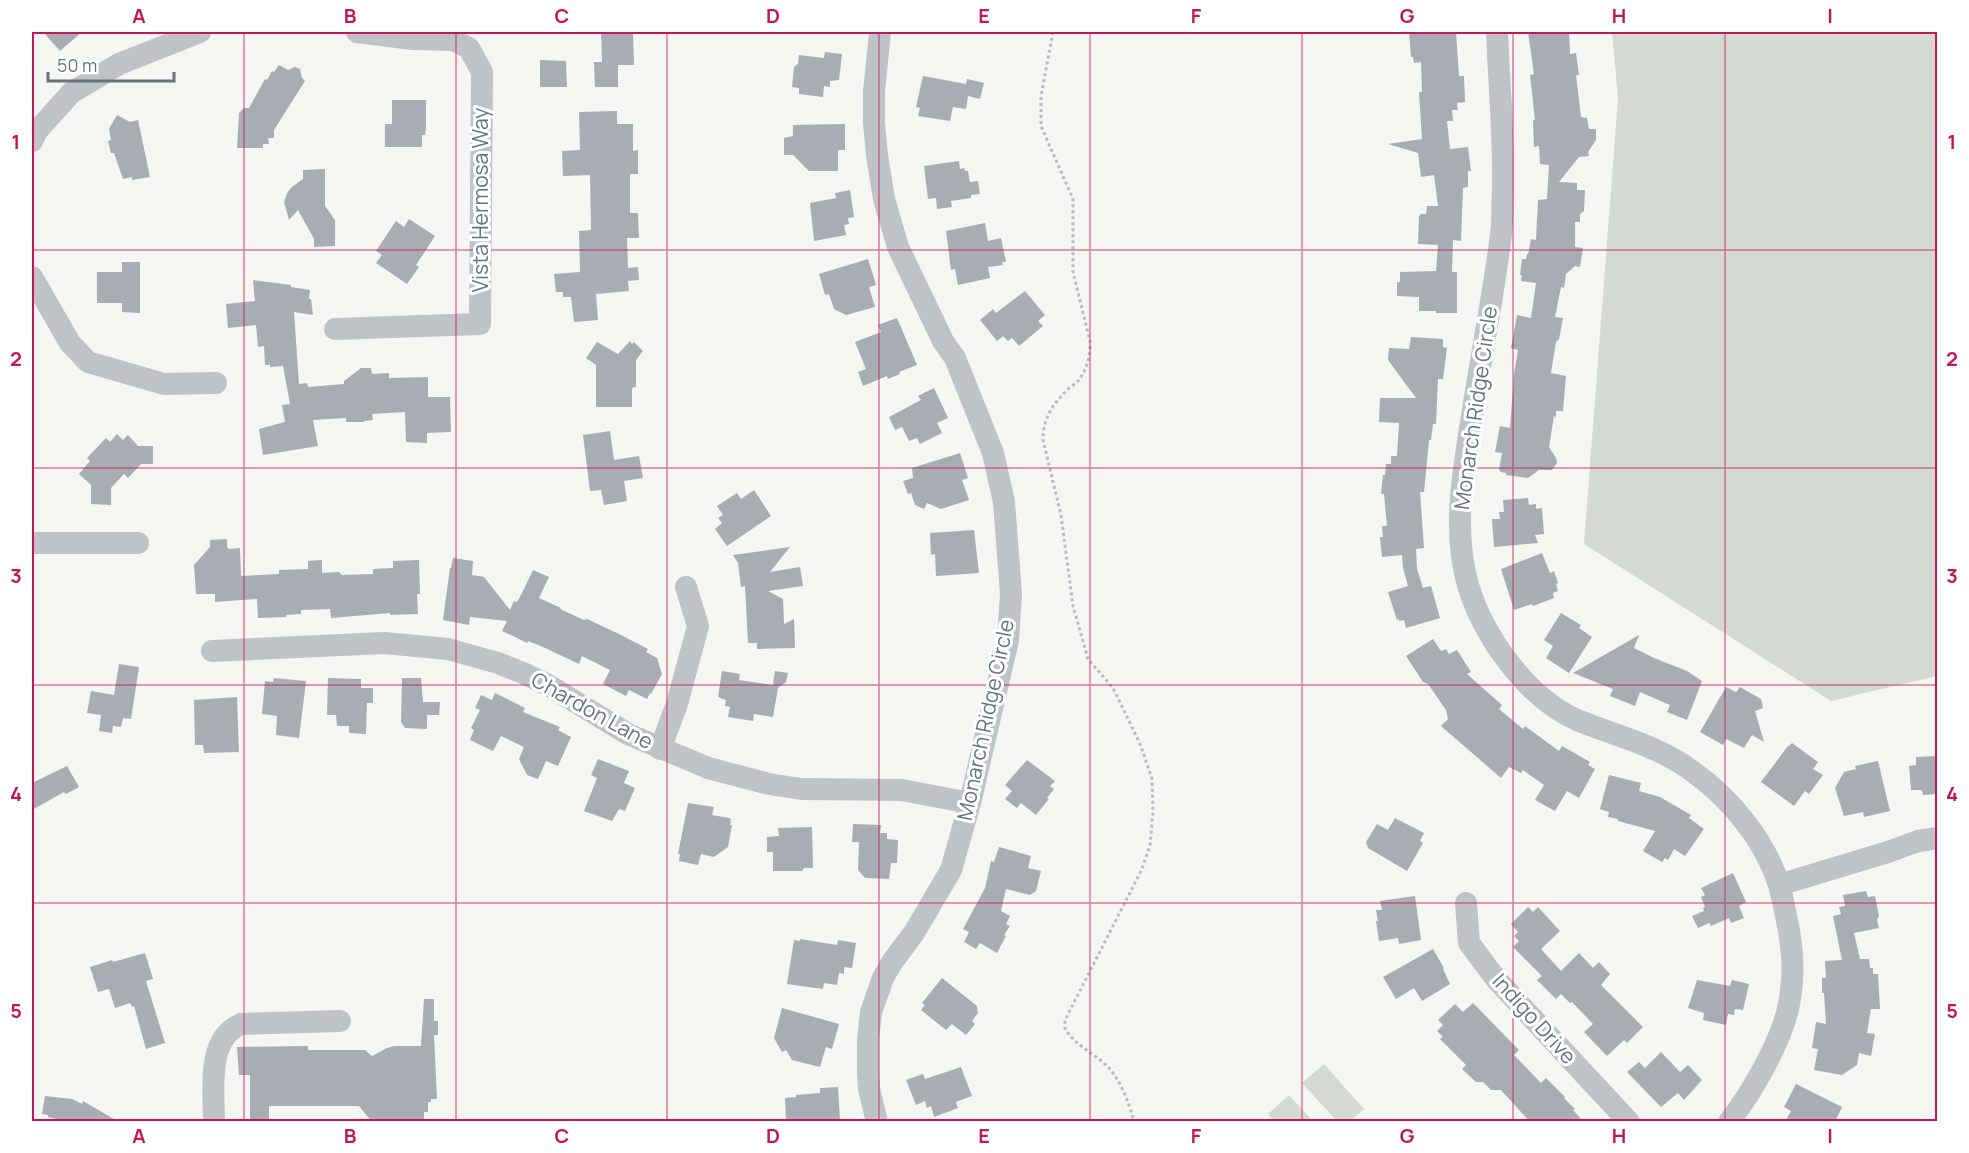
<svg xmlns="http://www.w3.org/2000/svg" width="1969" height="1153" viewBox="0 0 1969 1153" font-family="Manrope,sans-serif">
<rect width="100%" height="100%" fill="#f5f5f2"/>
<path fill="#d4dad2" d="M1612,32H1937V676L1831,701L1584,544L1618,98Z
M1324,1064L1364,1109L1350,1121H1337L1302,1083Z
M1289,1095L1313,1121H1274L1268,1114Z"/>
<path fill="#a7adb2" d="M43,32H82L60,51Z
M601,32H633L634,65H618V87H595L594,62H602Z
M1409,32H1456L1459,76H1464L1465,102L1457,103L1458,110H1452L1453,121H1447L1450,149L1468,147L1471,171H1468V187L1463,188L1461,241L1453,240L1452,272H1457V313H1436V311H1419V297L1397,296V282H1400V272L1436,271L1438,245L1418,244L1419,216L1421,214H1426L1427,206H1438L1434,175L1421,177L1418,153L1388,144L1422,139L1419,92H1422L1421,62L1414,63L1413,57H1411Z
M1528,32H1569L1570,54L1576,53L1579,75H1576L1581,117L1587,118L1589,129H1596V140L1588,152L1589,156L1579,157L1559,182L1577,183V190H1585L1584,211L1580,214V222H1575V247L1583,248L1580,267L1575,266L1566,274L1564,288L1561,287L1555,317L1563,318L1559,339L1556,342L1551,373L1566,376L1563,411H1556V417L1554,416L1549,447L1556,458L1557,463L1552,470H1539L1528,478L1506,475V473L1501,472L1499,470L1502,453L1495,452L1500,426L1510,428L1514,374L1518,350L1511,348L1517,315L1531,318L1536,283L1521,281L1522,275H1520L1522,259H1526L1527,254H1528L1531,239L1536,240L1538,200L1547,199L1549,165L1540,164L1539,146L1534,147L1533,120H1535L1530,75L1534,74Z
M825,52L842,54L839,80L830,81V87L824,86L823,97L799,94V88L792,87L794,67L798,64L799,55L824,58Z
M540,60L566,61L567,87H540Z
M279,65L288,70L295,67L300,69L302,78L305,81L274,130V138H268L269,144H263V148H237L239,113L244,108H249L265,79L267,80L272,71L274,72Z
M923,76L966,84L967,79L984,83L980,99L968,96L966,109L953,107L950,121L918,116L920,108L916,107Z
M392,100H426V127L425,135H422V147H385V124H392Z
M617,111V124H633V151L638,150V174H630V213H638L639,238H627L628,268L638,267L639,280L628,281L629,291L596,294L598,320L574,322L571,297H563V292H556L554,274L580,272L579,231L591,230L590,175L563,176L562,151L580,150L579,112Z
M117,115L130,122L138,120L150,177L132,180V177L123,179L114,153H111L108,141L111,140L109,129Z
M845,124V150H838V171H809L793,155H784V138L793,136V125Z
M959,161L960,169L964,168L965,171H968L970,182L978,181L980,194L971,195V198L951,201L952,207L937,209L936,198L928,199L924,166Z
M325,169V206L335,220V246L314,247V239L298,210L289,220L284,202L287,193L292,187L303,179V170Z
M850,190L854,217L848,218L849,224L844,225L846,235L814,241L810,203L836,198L835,193Z
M409,219L435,236L416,265L419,267L407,284L376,263L382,255L376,251L396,221L404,227Z
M985,223L988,241L1001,238L1006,262H1002L1003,265L988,267L990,278L958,285L955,269L951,270L946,231Z
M868,259L876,285L869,287L875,307L846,315L834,309L829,294L825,295L819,274Z
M122,262H140V313L122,312V303H97V272H122Z
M253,280L291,285V287L310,290L309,299H311L313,315L294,312L299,384L307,383L308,387L344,384V381L361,368H371L372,374L389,373V378L428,377V397H450L451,432L427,433V443L406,442L405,412L372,414L373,420L364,421V422H346V418L313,420L318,446L263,455L259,429L285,422L282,405L290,404L283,366L270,367V365H265L264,346L258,347L256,325L228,328L226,304L255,301Z
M1025,291L1045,315L1038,321L1043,326L1019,346L1012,338L1008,341L1003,336L997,341L980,320L993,309L996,313Z
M897,318L917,365L899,372L900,374L888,379L887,376L863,386L858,372L866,369L855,342L881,332L878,325Z
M1411,337L1443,339V347L1447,348L1443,379H1438L1436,424H1433L1431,440H1429L1424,492H1420L1424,548L1416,549L1417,569L1423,588L1431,586L1440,618L1406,628L1404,620L1399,621V619L1397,620L1388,592L1408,586L1403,568L1402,555L1382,557L1380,537H1383L1382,526H1387L1384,494H1381L1383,475H1385L1386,464H1391V456H1397L1399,423L1379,422L1380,398H1416L1388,360L1389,348L1409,349Z
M630,341L632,344L634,342L643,351L636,360V387L632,388V407H596V365L586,358L597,342L618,354Z
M934,388L948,418L937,423L942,433L920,444L917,438L909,441L902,427L895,430L889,417L921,400L918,396Z
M610,431L614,460L639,456L643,478L624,481L627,501L604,505L601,490L590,491L583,435Z
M117,434L123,440L128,435L138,446H153V464H141L128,478L124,474L111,488V505L91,504V485L79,474L90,461L87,458L106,438L110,442Z
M960,453L968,478L962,480L969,500L941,509L927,503L924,509L915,505L911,493L908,494L903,481L913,478L912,468Z
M754,490L771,516L727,546L715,529L722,523L718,518L723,515L717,506L737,493L741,499Z
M1528,498L1529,505L1536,504V509L1542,508L1544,534L1535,535L1538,543L1494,547L1492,519H1500L1499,512H1504L1503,500Z
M974,530L979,573L936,576L935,554L931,555L930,533Z
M227,539V547L229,549L240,548L241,576L279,574V570L308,569V561L322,560V573L339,572L342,575L373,574V569L393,568V561L419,560L420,594H417L418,614L390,615V613L331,618L330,609L301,610V614L286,615V617L258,618L257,599L215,602V594H196L194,565L210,547V540Z
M790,547L770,572L800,567L803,586L768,591L783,599L784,624L794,619L795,648L757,649V643H748L745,586L741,587L738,563L733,555Z
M1542,553L1550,573L1554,571L1558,583L1556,584L1558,591L1553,593L1554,598L1533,606L1532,604L1514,610L1501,569Z
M453,558L473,561L472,575L484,577L510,610L514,601L517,602L522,593L533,570L549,577L539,598L561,608L560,609L584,620L587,619L619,634L648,649L646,652L657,658L662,674L651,694L650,693L647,699L629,690L626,696L603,684L610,670L582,656L579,664L543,647L528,641L527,643L513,636L502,631L507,621L470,617L469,625L443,620L450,568H451Z
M1561,613L1581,625L1579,628L1592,637L1569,673L1546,658L1553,646L1544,640Z
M1639,635L1634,648L1654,658L1687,671L1702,681L1687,720L1667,712L1670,705L1640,692L1635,706L1610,696L1613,689L1573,673Z
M1433,639L1441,651L1446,649L1449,654L1457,650L1471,672L1467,674L1502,705L1499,709L1523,729L1525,726L1559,751L1562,746L1590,762L1588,765L1595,769L1579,798L1567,791L1555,811L1535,800L1544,785L1523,770L1521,773L1509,767L1501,778L1441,726L1448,719L1446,710L1428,684L1423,682L1406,656Z
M119,664L139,667L131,719L123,718L121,727L113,726L112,733L99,731L101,715L87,713L91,691L114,695Z
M722,671L740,674L739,680L773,685L775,671L788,673L786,682L778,688L773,717L754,714L753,721L728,717L730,707L725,706L726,700L718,697Z
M274,678L306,681L299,738L276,735L277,716L262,714L265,681L273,682Z
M328,678L361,679V688H373V703H367L366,734L349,733V726H337L336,715H327Z
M402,678H421L423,702H440L439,715H427V729L405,728L401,722Z
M1726,687L1736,692L1740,687L1761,699L1763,708L1755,711L1764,742L1752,735L1744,748L1726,739L1723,745L1700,732Z
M495,693L525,708L523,712L560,727L558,730L571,737L558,766L546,761L538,779L527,775L519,759L524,747L501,736L493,751L470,740L474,730L471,728L480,710L475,708L481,695L492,700Z
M237,697L239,752L204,753L203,745H195L194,700Z
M1792,743L1818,762L1813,769L1823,775L1809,794L1805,791L1794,806L1761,782L1788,746H1789Z
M1938,756V794L1923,795L1922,790H1911L1909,766L1916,765V757Z
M598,759L629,771L624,783L635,788L625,811L619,809L612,821L584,811L597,778L591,775Z
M1027,760L1055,781L1050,786L1054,789L1047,798L1049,799L1036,815L1021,803L1017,808L1005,799L1012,791L1005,785Z
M1878,761L1890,811L1864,817L1863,812L1844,816L1835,788L1844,772L1856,769L1855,766Z
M67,766L79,787L66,794L64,792L32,810V783Z
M1609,775L1641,783L1639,791L1660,797L1691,815L1689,818L1704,829L1685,856L1674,849L1668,860L1665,858L1662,862L1643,851L1655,831L1618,821V819L1608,817L1609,812L1600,809Z
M688,803L714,807L712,815L729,818L731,819L730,825H732L728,847L714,857L701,854L698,865L679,861L680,854H678Z
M1395,818L1424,833L1420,841L1423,843L1407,871L1368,848L1366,842L1377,824L1388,830Z
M853,824L881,825L880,833H887V839L898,840L897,863H891L889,879L865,878L858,870L859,842H852Z
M812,827L813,868H804L802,871H773V852H767V837L779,836L778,828Z
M999,847L1031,856L1028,868L1041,871L1036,891L1030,895L1006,889L1001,911L1010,916L1006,924L1010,926L1004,935L1006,936L997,953L980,943L976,949L964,942L969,932L963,929L985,888L991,861L994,862Z
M1733,873L1746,902L1739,906L1744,918L1731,923L1729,918L1711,926L1709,923L1698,928L1692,916L1704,911L1703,908L1705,907L1701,897L1705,895L1701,888Z
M1866,891L1868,897L1875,896L1879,916L1877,920L1879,928L1854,933L1860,959H1869L1870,968H1873V974H1878L1880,1009H1871L1867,1033L1875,1034L1871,1056L1859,1053L1857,1065L1842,1075L1814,1070L1818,1049L1812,1048L1816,1022L1826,1024L1824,993H1822V978H1826L1825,961L1842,960L1833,916L1841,914L1839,907L1845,906L1843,895Z
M1415,896L1421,940L1399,944L1398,938L1379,941L1376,921H1378L1376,910H1382L1380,901Z
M1528,907L1533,912L1538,907L1560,931L1541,949L1561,971L1579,953L1593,968L1599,962L1610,974L1601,985L1643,1027L1627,1043L1624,1040L1607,1056L1584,1032L1593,1024L1572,1002L1570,1003L1561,994L1556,999L1537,980L1542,976L1513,947L1519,941L1514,936L1518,932L1511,924Z
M800,939L837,945L838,940L856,943L852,968L844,967V974L839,973L837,985L824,983L823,989L787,984L794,940L800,941Z
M1433,949L1444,968L1443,969L1450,984L1422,1001L1414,988L1396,999L1383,977Z
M145,953L153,979L146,981L165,1043L146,1049L134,1006L132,1007L130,1003L115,1008L109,989L98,992L90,967L112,960L113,962Z
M942,978L977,1006L978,1013L972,1021L975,1024L966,1035L952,1024L946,1030L921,1010L925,1005L922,1003Z
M1697,980L1730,986L1732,980L1749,984L1743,1010L1735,1009L1734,1015L1728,1014L1726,1025L1703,1020L1704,1013L1688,1008Z
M424,999H434V1021H438V1035H434L437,1099H431V1102H428V1112H424V1122H372L359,1106H269V1122H250V1075H239L237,1047L308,1046V1050H365L372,1056L387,1048L394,1046H421Z
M1473,1003L1519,1050L1514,1055L1541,1083L1546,1078L1565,1097L1564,1098L1575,1109L1573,1110L1584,1122H1530L1501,1090H1491L1483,1082H1476L1462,1069L1466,1065L1440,1039L1443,1037L1437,1031L1443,1025L1438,1020L1455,1004L1463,1012Z
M782,1008L839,1024L832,1049L826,1047L820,1067L792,1060L786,1050L782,1052L774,1038Z
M1661,1052L1680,1072L1688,1065L1702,1080L1684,1100L1678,1093L1661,1107L1627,1072L1639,1062L1645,1068Z
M961,1067L972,1096L956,1102L958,1108L934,1117L931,1106L927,1108L925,1101L916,1105L906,1080L923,1074L925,1079Z
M1796,1084L1842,1107L1835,1122H1785L1791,1111L1784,1107Z
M838,1087L840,1121L786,1122L785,1098L796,1097V1095L820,1093V1088Z
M45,1096L72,1099L82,1104L83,1101L119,1122H68L48,1117V1115L42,1114Z"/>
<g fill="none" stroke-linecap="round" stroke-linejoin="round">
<path stroke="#b9bbbe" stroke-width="3" stroke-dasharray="3 3" stroke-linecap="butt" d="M1053,32L1041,96V126L1073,199V272L1090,341C1091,354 1087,370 1078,381C1075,384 1070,387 1067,390C1052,405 1043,419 1043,440L1061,515L1073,606L1088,659L1113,688L1141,746L1152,779L1153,812L1150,845L1142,869L1065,1020V1028C1074,1045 1094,1053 1107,1066C1121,1080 1129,1103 1134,1122"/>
<path stroke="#bfc2c6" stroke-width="22" d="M1497,32C1499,84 1504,137 1503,190C1502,205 1503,220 1501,234C1494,291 1483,347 1474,403C1465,463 1451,526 1468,585C1483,636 1527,698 1577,720C1616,736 1657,745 1692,771C1730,798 1765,840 1779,885C1782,895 1784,906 1786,916C1793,946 1795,974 1789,1004C1782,1041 1752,1092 1729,1122
M32,141L37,131L71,93L119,64L200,32
M32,277L70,343L88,362L164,384L216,383
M335,329L480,324L482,72L469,48L453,40L413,39L357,32
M32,543H138
M212,651L384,643L448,649L498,663L523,673L548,685L628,734L708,768L769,784L801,789L902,790L970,803
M660,749L677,704L698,626L686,587
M1779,885L1888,852L1918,841L1938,838
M1466,903L1469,943L1496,979L1629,1122
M214,1122C214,1090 206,1039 241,1024L340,1021
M877,1122L869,1089L868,1072V1040L871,1012L883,978L892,962L914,933L951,870L970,803L1008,640L1011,594L1004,502L993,453L955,358L943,341L898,247L884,199L877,155L874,123V92L880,32"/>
</g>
<path fill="none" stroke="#c2185b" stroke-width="1.5" stroke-opacity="0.55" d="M244,32V1122M456,32V1122M667,32V1122M879,32V1122M1090,32V1122M1302,32V1122M1513,32V1122M1725,32V1122M32,250H1938M32,468H1938M32,685H1938M32,903H1938"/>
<g text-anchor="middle" stroke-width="6" stroke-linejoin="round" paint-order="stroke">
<g font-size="21" fill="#677480" stroke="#fff">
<text transform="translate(481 200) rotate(-90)" y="7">Vista Hermosa Way</text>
<text transform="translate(1476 408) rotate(-82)" y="7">Monarch Ridge Circle</text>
<text transform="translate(592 711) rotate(29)" y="7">Chardon Lane</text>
<text transform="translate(986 720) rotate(-78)" y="7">Monarch Ridge Circle</text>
<text transform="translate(1534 1019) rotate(48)" y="7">Indigo Drive</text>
</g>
</g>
<rect width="1969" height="1153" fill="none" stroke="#ffffff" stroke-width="66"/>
<path d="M48 72v9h126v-9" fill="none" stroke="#677480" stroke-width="3"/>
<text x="57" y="72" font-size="18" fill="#677480" stroke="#ffffff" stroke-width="4.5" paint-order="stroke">50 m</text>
<rect x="33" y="33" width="1903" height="1087" fill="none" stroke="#c2185b" stroke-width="2"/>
<g font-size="20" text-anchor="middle" font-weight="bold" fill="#c2185b">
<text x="139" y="23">A</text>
<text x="350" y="23">B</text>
<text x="562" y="23">C</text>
<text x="773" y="23">D</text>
<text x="984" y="23">E</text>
<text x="1196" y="23">F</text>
<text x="1407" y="23">G</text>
<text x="1619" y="23">H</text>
<text x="1830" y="23">I</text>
<text x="16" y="149">1</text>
<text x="1952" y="149">1</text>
<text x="16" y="366">2</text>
<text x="1952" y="366">2</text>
<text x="16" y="583">3</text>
<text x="1952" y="583">3</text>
<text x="16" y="801">4</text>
<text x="1952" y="801">4</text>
<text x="16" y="1018">5</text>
<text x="1952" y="1018">5</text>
<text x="139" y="1143">A</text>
<text x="350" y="1143">B</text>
<text x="562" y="1143">C</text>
<text x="773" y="1143">D</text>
<text x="984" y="1143">E</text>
<text x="1196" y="1143">F</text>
<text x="1407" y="1143">G</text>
<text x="1619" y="1143">H</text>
<text x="1830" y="1143">I</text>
</g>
</svg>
